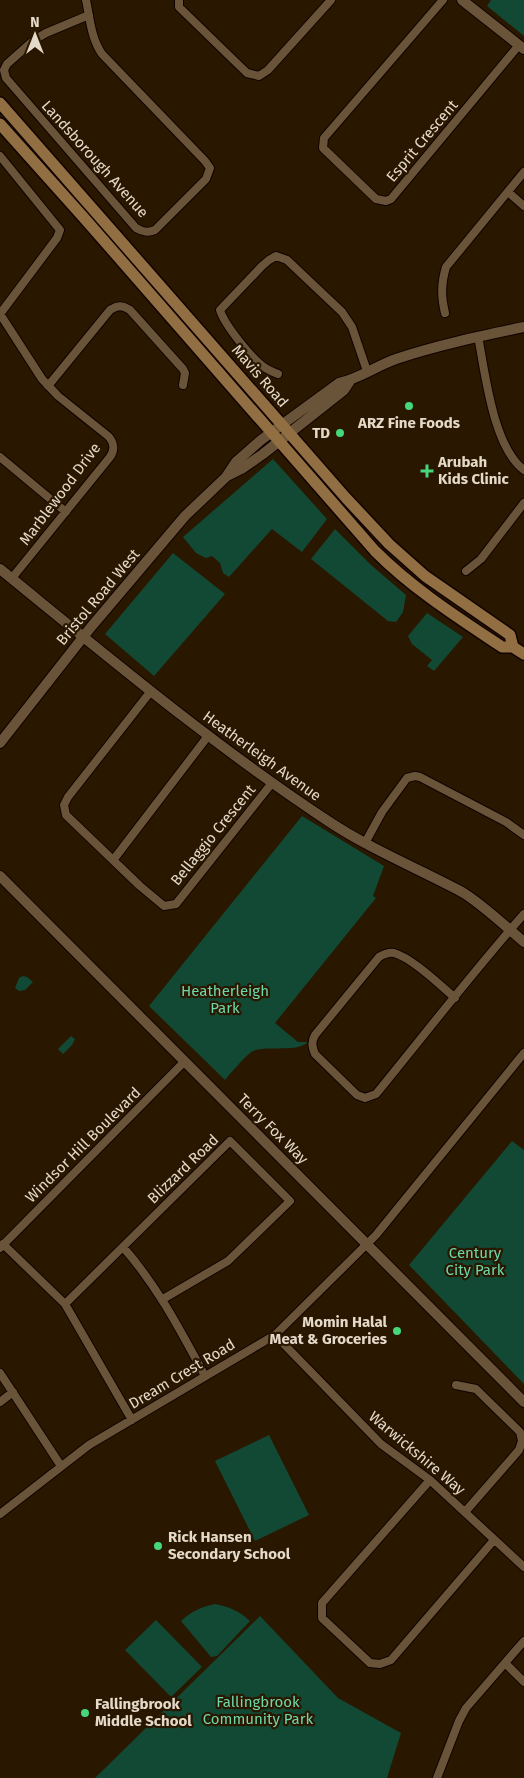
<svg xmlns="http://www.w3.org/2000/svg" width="524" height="1778" viewBox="0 0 524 1778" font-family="'Fira Sans',sans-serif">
<rect width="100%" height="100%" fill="#291700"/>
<path fill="#124935" d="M491,0H524V36L487,6Z
M273,459L327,519L302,552L272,529L229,577L223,573L220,563L212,556L206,558L196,553L183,537Z
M335,529L371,565L406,595L403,612L396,622L388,621L311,559Z
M173,553L225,594L154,676L105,634Z
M427,613L463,637L434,671L427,666L432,660L412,644L408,636Z
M302,816L384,866L373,896L376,898L275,1023L298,1042H308C297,1053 267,1045 253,1051C247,1054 230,1074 225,1080L149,1006Z
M23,976L27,977L33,982L25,990L19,991L15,988L19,978Z
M71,1036L75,1039L72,1045L63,1054L58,1049Z
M512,1141L524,1150V1384L409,1265Z
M269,1435L309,1515L255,1541L215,1461Z
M215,1604C230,1607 239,1611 250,1621L217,1656L211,1657L181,1621C192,1611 201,1607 215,1604Z
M260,1616L338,1698L401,1733L387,1778H95Z
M156,1620L202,1667L171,1697L125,1650Z"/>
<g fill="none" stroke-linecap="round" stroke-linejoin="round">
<defs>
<path id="minor" d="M86,0C90,19 91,38 102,54L205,161L210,168L206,179L155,230C148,233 143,232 136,228L6,78L4,70L7,64L34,40L46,33L89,15
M179,0V7L247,73L259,76L268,70L331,0
M443,0L324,138L323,148L376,199L386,201L391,199L519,45
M0,156L60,230L57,238L0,314
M508,192L524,206
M445,313C441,296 441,284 446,267L524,172
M0,314L42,379L58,396L108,436C114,442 115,450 110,457L12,578
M478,336C485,372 493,447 524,470
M278,374C273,372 268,370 264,367C251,358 224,324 220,310L262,266L269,260L276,256L287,260L342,312L352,327L367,371
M48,386L110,310C118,305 122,305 130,310L183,369L185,373L183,385
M0,457L66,512
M466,571L481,559L524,503
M151,691L68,797L64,805L66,815L140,886L164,906L176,904L272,783
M365,843L382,812L407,778L415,776L420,777L506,822L524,835
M114,859L208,736
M455,998C440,985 412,958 394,953C388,952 384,954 379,957L315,1035C311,1042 312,1047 315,1054L357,1095L365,1098L376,1094C425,1034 473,972 524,914
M3,1244L65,1304L132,1420
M123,1247C158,1287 180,1330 205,1376
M0,1248L185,1061
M65,1304L230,1141L290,1201L228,1261L163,1299
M275,1335L381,1444L430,1480L524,1567
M0,1373L61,1466
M456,1385L476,1389L520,1432L522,1441L519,1450L465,1512
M0,1402L13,1392
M430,1480L322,1603V1618L370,1663L380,1664L391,1660L494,1540
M0,1514L89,1445L275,1335L376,1235L524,1053
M505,1663L524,1682
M437,1778L459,1721L466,1708L524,1641"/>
<path id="tertiary" d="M462,0L524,49
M227,476L243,468L263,454L344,390L350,381
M0,569C107,656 213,745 328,821C370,849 417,868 462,892C482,904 505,926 524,942
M0,743L91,627L185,516L226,477L236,462L261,440L339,383C359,379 376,366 396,359C438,345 481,336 524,327
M0,876L524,1402"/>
<path id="secondary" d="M0,103L346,498L389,544L425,576L510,635L513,647
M0,124L85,219L375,551C413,589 457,617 502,647H513L524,654"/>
</defs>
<use href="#minor" stroke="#110300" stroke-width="10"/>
<use href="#tertiary" stroke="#110300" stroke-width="12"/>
<use href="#secondary" stroke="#110300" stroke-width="14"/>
<use href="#minor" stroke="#695439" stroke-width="8"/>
<use href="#tertiary" stroke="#695439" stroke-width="10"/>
<use href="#secondary" stroke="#926f42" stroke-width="11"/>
</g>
<g fill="#45d77a" stroke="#291700" stroke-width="2">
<circle cx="409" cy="406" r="5"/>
<circle cx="340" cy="433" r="5"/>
<path d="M424.5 463.5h5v5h5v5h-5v5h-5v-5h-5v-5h5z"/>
<circle cx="397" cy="1331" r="5"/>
<circle cx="158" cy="1546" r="5"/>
<circle cx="85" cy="1713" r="5"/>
</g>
<g text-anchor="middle" stroke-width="4.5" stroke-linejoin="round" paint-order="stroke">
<g font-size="15" fill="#e5d9c9" stroke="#291700">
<text transform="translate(422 141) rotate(-50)" y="5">Esprit Crescent</text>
<text transform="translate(95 159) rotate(48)" y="5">Landsborough Avenue</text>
<text transform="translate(260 376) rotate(49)" y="5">Mavis Road</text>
<text transform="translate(60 494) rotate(-53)" y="5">Marblewood Drive</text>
<text transform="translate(98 597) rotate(-50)" y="5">Bristol Road West</text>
<text transform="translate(262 756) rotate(36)" y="5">Heatherleigh Avenue</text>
<text transform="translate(213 835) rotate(-51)" y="5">Bellaggio Crescent</text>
<text transform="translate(273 1129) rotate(45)" y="5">Terry Fox Way</text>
<text transform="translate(83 1145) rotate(-45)" y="5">Windsor Hill Boulevard</text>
<text transform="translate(183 1169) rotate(-44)" y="5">Blizzard Road</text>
<text transform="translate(182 1374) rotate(-31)" y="5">Dream Crest Road</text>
<text transform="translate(417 1453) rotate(40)" y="5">Warwickshire Way</text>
</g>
<g font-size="15" font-weight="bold" fill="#e5d9c9" stroke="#291700" text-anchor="start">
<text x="409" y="428" text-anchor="middle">ARZ Fine Foods</text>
<text x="330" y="438" text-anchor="end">TD</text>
<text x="438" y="467">Arubah<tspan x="438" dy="17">Kids Clinic</tspan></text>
<text x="387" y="1327" text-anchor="end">Momin Halal<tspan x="387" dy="17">Meat &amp; Groceries</tspan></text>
<text x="168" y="1542">Rick Hansen<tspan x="168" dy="17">Secondary School</tspan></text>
<text x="95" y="1709">Fallingbrook<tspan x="95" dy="17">Middle School</tspan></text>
</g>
<g font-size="15" fill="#6ed7aa" stroke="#291700">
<text x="225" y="996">Heatherleigh<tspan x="225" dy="17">Park</tspan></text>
<text x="475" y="1258">Century<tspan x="475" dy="17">City Park</tspan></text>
<text x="258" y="1707">Fallingbrook<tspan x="258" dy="17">Community Park</tspan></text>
</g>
</g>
<g transform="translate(35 35)" stroke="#291700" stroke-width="4" paint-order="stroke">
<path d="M0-4L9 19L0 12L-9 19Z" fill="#e5d9c9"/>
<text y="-8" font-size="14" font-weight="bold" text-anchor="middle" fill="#e5d9c9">N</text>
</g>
</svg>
